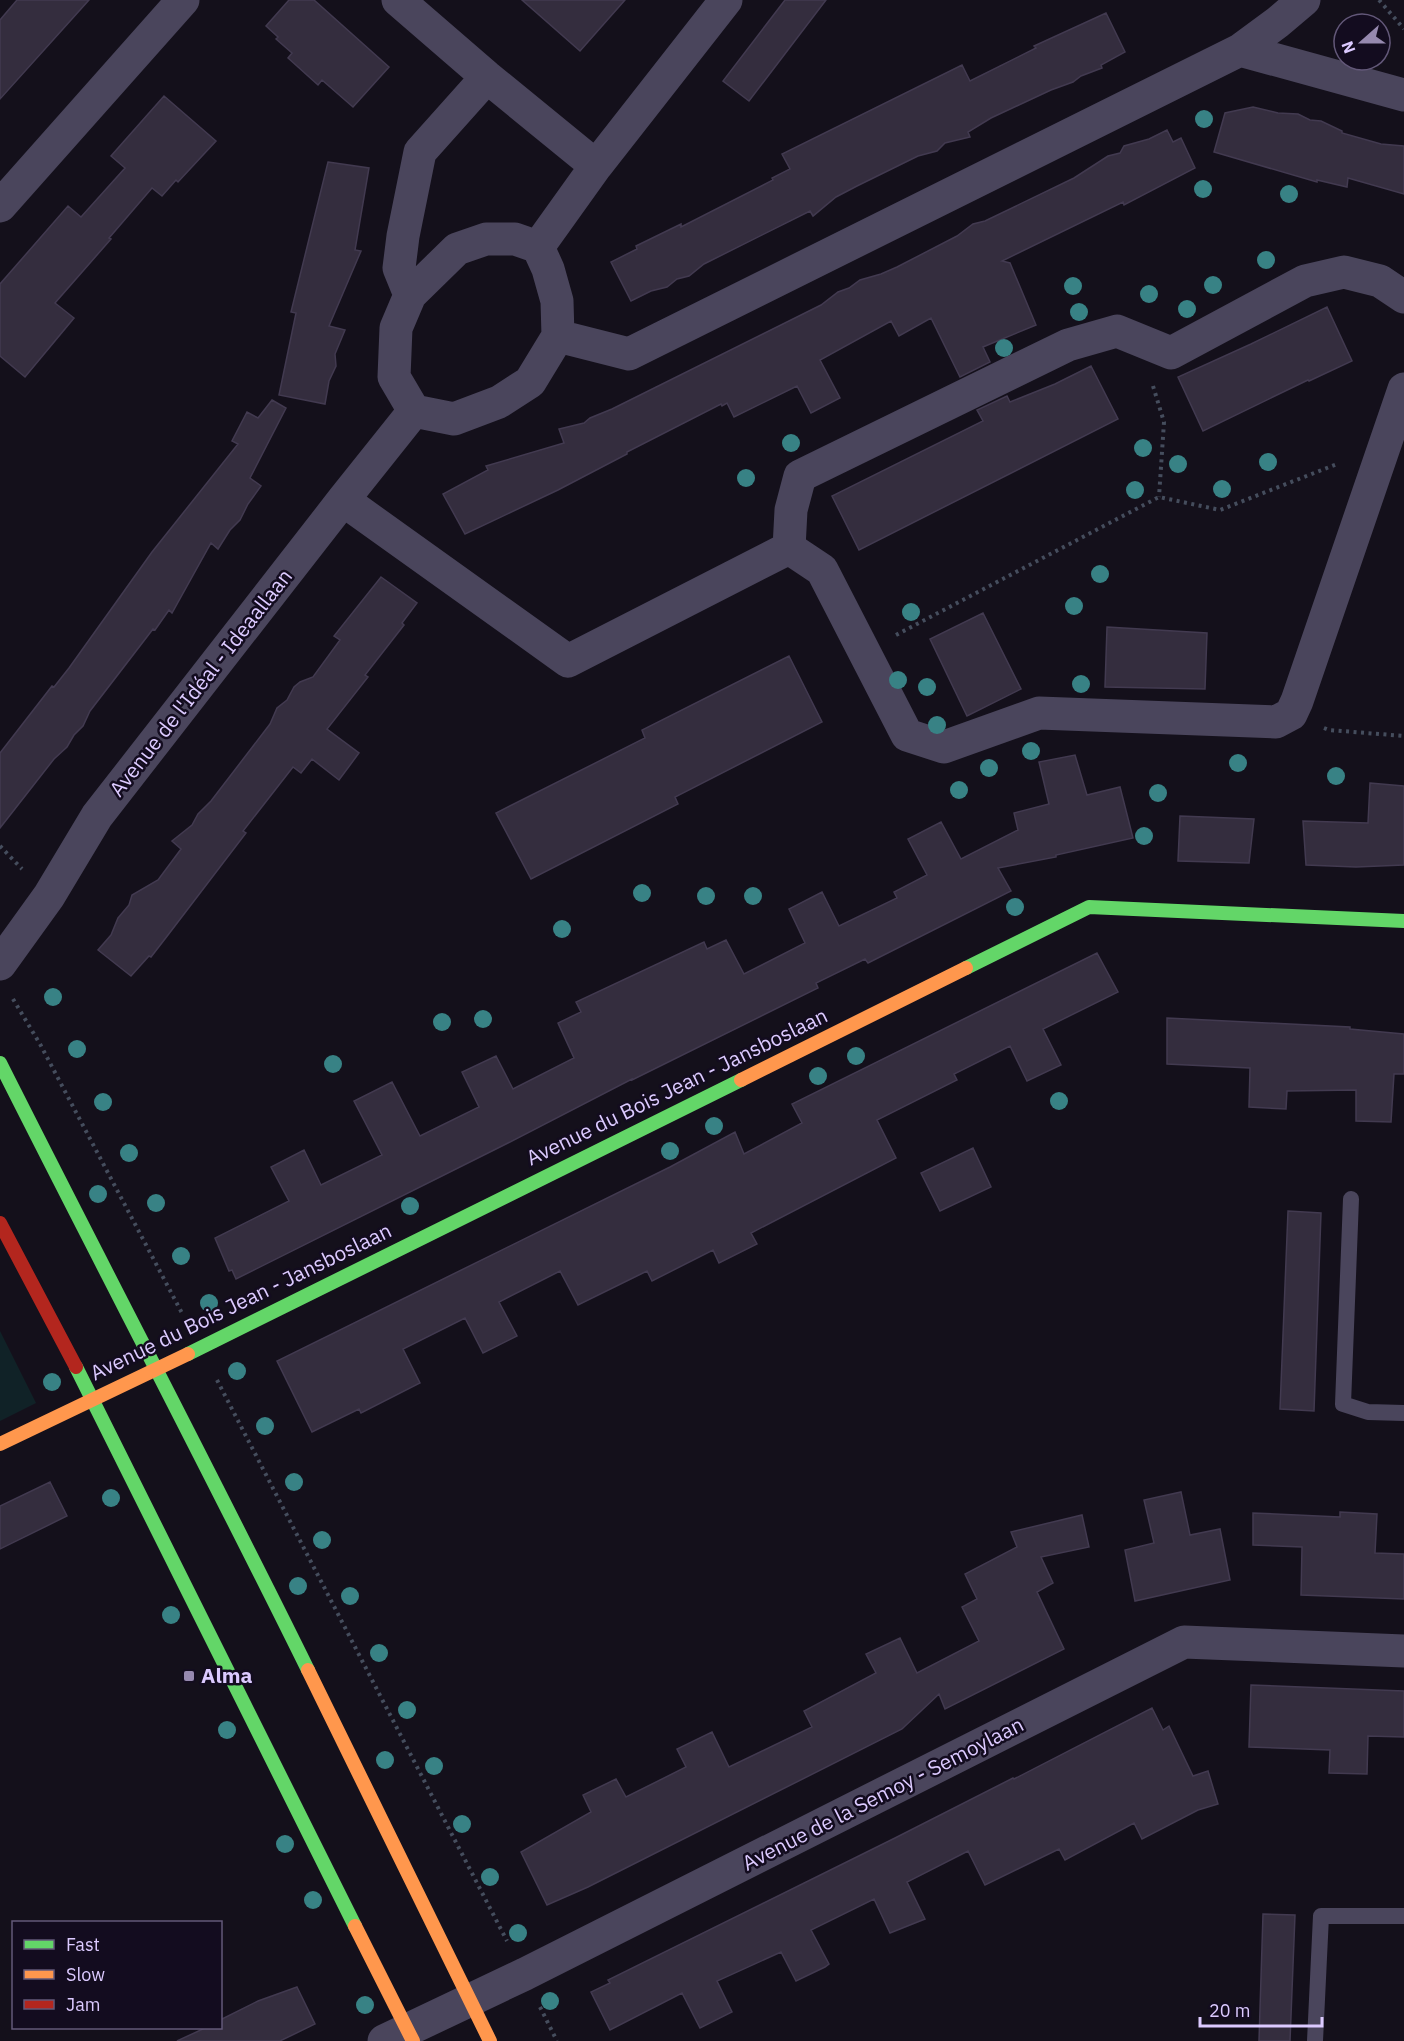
<svg xmlns="http://www.w3.org/2000/svg" width="1404" height="2041" viewBox="0 0 1404 2041" font-family="'IBM Plex Sans',sans-serif">
<rect width="100%" height="100%" fill="#14101b"/>
<path fill="#102227" d="M0,1331L36,1403L0,1421Z"/>
<path fill="#342d3e" stroke="#423a50" stroke-width="1.5" d="M17,0H89L0,99V20Z
M289,0H314L389,67L353,107L322,80L318,85L288,58L292,53L276,39L278,37L266,26Z
M522,0H625L580,51Z
M785,0H826L749,101L723,81Z
M1106,13L1125,52L1101,65L1102,68L1081,76L1073,82L1051,90L991,118L968,132L970,137L945,143L937,151L918,156L857,186L836,197L813,216L810,211L704,264L689,276L677,279L667,287L651,291L631,301L611,262L637,249L636,246L681,224V227L773,180L772,178L790,169L782,154L962,65L970,81L1036,48L1034,46Z
M164,96L216,141L178,182L176,180L162,196L152,188L109,238L111,239L55,303L74,318L25,377L0,356V284L68,206L81,217L125,168L111,156Z
M1253,107L1278,113L1298,114L1310,120L1321,121L1342,131V133L1381,144L1404,146V194L1348,178L1347,187L1317,180V182L1214,152L1225,113Z
M1167,130L1173,142L1181,138L1195,168L1124,205L1123,202L1002,261L1010,263L1036,325L983,347L990,362L960,377L931,318L899,336L891,321L820,360L840,398L811,413L797,386L734,417L727,403L722,406L721,404L627,452V454L558,490L465,534L443,494L488,470L486,466L564,443L559,429L584,423L590,418L612,409L821,305L838,292L849,288L860,280L881,274L897,267L957,236L973,224L985,221L1074,178L1108,156L1120,153L1124,146L1149,139Z
M328,162L369,168L355,250L361,251L329,326L345,330L335,354L336,366L329,381L325,404L279,395L296,313L291,312Z
M1327,307L1352,361L1309,381L1308,380L1203,431L1178,377L1251,344Z
M1091,366L1118,419L859,550L832,496L983,421L977,410L1007,396L1010,402L1055,384Z
M272,400L286,408L250,478L261,486L248,504L240,520L230,530L218,549L211,543L172,613L169,610L155,630L153,629L90,711L83,726L74,735L67,747L54,759L0,828V753L52,686L54,687L69,668L152,552L238,444L232,441L247,412L258,418Z
M381,577L417,603L402,623L404,625L365,675L368,677L327,729L359,753L339,780L312,759L301,773L293,767L243,831L246,833L168,935L151,957L149,956L131,976L98,950L111,935L118,918L129,905L132,895L158,880L181,849L172,841L192,825L198,814L211,801L270,724L277,708L287,700L294,687L300,682L313,677L340,640L334,636Z
M983,613L1021,689L967,716L930,639Z
M1107,627L1207,633L1205,689L1105,687Z
M789,656L822,722L675,797L678,804L531,879L496,813L645,738L642,730Z
M1075,755L1087,795L1120,787L1133,838L1056,855V857L998,868L1011,891L868,963L865,959L816,983L818,988L632,1080V1079L508,1143L236,1279L232,1270L229,1271L215,1238L289,1201L271,1167L304,1150L321,1185L382,1155L354,1101L392,1082L420,1136L479,1107L462,1072L496,1056L513,1089L574,1058L558,1023L581,1012L576,1002L704,942L707,949L726,940L744,974L805,943L789,909L822,892L839,926L897,898L894,892L927,875L908,839L941,822L961,859L1018,830L1014,813L1049,804L1039,762Z
M1370,783L1404,786V865L1356,867L1306,865L1303,821L1368,823Z
M1180,816L1254,819L1249,863L1178,861Z
M1097,953L1118,992L1043,1029L1061,1065L1027,1081L1010,1046L954,1074L957,1080L877,1120L896,1158L751,1233L757,1244L719,1263L713,1250L652,1281L647,1271L578,1305L560,1271L499,1302L517,1336L483,1353L465,1318L403,1349L420,1383L361,1413L359,1409L312,1432L277,1361L670,1167L735,1132L744,1154L802,1123L792,1104Z
M1167,1018L1350,1027V1029L1404,1034V1074H1394L1391,1122L1356,1121V1090L1287,1091L1286,1109L1249,1107L1250,1068L1167,1064Z
M973,1148L991,1187L940,1211L921,1173Z
M1288,1211L1321,1213L1314,1411L1280,1409Z
M50,1482L67,1516L0,1549V1506Z
M1181,1492L1190,1535L1220,1529L1230,1580L1135,1601L1125,1550L1154,1543L1144,1500Z
M1340,1512L1377,1514L1375,1553L1404,1554V1599L1301,1595L1302,1547L1253,1545V1513L1340,1517Z
M1082,1515L1089,1547L1041,1557L1053,1583L1037,1592L1064,1649L945,1709L939,1694L902,1729L588,1887L547,1905L521,1852L591,1812L583,1795L616,1779L626,1797L686,1767L677,1749L712,1732L729,1767L812,1727L804,1711L876,1673L866,1654L900,1638L917,1673L979,1641L962,1607L977,1599L965,1574L1017,1547L1011,1532Z
M1251,1685L1404,1691V1737L1368,1736L1367,1774L1329,1773L1330,1750L1249,1747Z
M1152,1708L1163,1730L1169,1726L1193,1776L1208,1771L1218,1804L1198,1810L1142,1839L1134,1823L1065,1860L1059,1849L985,1885L968,1851L907,1882L925,1919L890,1933L874,1899L811,1930L829,1964L825,1967L796,1981L781,1952L717,1981L732,2012L700,2028L682,1993L610,2030L591,1992L610,1983L608,1980L895,1838L1013,1778L1014,1779Z
M1263,1914L1295,1915L1290,2041H1259Z
M297,1987L315,2024L280,2041H177L205,2028H220V2020L258,2001Z"/>
<g fill="none" stroke-linecap="round" stroke-linejoin="round">
<path stroke="#454d5d" stroke-width="4" stroke-dasharray="3 4.5" stroke-linecap="butt" d="M1379,0L1404,29
M1153,386L1164,422L1159,497
M896,635L1159,497L1220,510L1337,464
M1324,728L1329,730L1404,736
M0,846L22,869
M13,999L40,1044L183,1315
M217,1380L507,1941
M540,2007L557,2041"/>
<path stroke="#4a455c" stroke-width="16" d="M1351,1199L1343,1404L1368,1412L1404,1413
M1315,2041L1321,1916H1404"/>
<path stroke="#4a455c" stroke-width="33" d="M398,0L487,77L596,166
M1304,0L1278,22L1240,50L1404,95
M0,206L183,0
M486,239H515L538,247L548,269L557,301L558,336L530,382L499,402L454,419L414,411L394,377L396,328L410,295L457,249Z
M538,247L596,166L726,0
M410,295L399,268L403,236L420,152L487,77
M558,336L629,354L1240,50
M343,500L568,661L789,548L791,510L800,476L1068,345L1117,331L1171,353L1305,281L1344,272L1380,281L1404,297
M789,548L822,570L907,735L944,747L1039,713L1276,722L1291,714L1297,701L1404,389
M0,964L49,896L97,816L343,500L414,411
M384,2041L525,1974L1184,1642L1404,1651"/>
<path stroke="#63d668" stroke-width="14" d="M966,968L1089,907L1404,921
M0,1063C102,1266 208,1467 308,1670
M188,1354L741,1080
M76,1367L355,1926"/>
<path stroke="#ff974d" stroke-width="14" d="M741,1080L966,968
M0,1444L188,1354
M308,1670L490,2041
M355,1926L413,2041"/>
<path stroke="#b3261e" stroke-width="14" d="M0,1223L76,1367"/>
</g>
<g fill="#388285">
<circle cx="1204" cy="119" r="9"/>
<circle cx="1203" cy="189" r="9"/>
<circle cx="1289" cy="194" r="9"/>
<circle cx="1266" cy="260" r="9"/>
<circle cx="1213" cy="285" r="9"/>
<circle cx="1073" cy="286" r="9"/>
<circle cx="1149" cy="294" r="9"/>
<circle cx="1187" cy="309" r="9"/>
<circle cx="1079" cy="312" r="9"/>
<circle cx="1004" cy="348" r="9"/>
<circle cx="791" cy="443" r="9"/>
<circle cx="1143" cy="448" r="9"/>
<circle cx="1268" cy="462" r="9"/>
<circle cx="1178" cy="464" r="9"/>
<circle cx="746" cy="478" r="9"/>
<circle cx="1222" cy="489" r="9"/>
<circle cx="1135" cy="490" r="9"/>
<circle cx="1100" cy="574" r="9"/>
<circle cx="1074" cy="606" r="9"/>
<circle cx="911" cy="612" r="9"/>
<circle cx="898" cy="680" r="9"/>
<circle cx="1081" cy="684" r="9"/>
<circle cx="927" cy="687" r="9"/>
<circle cx="937" cy="725" r="9"/>
<circle cx="1031" cy="751" r="9"/>
<circle cx="1238" cy="763" r="9"/>
<circle cx="989" cy="768" r="9"/>
<circle cx="1336" cy="776" r="9"/>
<circle cx="959" cy="790" r="9"/>
<circle cx="1158" cy="793" r="9"/>
<circle cx="1144" cy="836" r="9"/>
<circle cx="642" cy="893" r="9"/>
<circle cx="706" cy="896" r="9"/>
<circle cx="753" cy="896" r="9"/>
<circle cx="1015" cy="907" r="9"/>
<circle cx="562" cy="929" r="9"/>
<circle cx="53" cy="997" r="9"/>
<circle cx="483" cy="1019" r="9"/>
<circle cx="442" cy="1022" r="9"/>
<circle cx="77" cy="1049" r="9"/>
<circle cx="856" cy="1056" r="9"/>
<circle cx="333" cy="1064" r="9"/>
<circle cx="818" cy="1076" r="9"/>
<circle cx="1059" cy="1101" r="9"/>
<circle cx="103" cy="1102" r="9"/>
<circle cx="714" cy="1126" r="9"/>
<circle cx="670" cy="1151" r="9"/>
<circle cx="129" cy="1153" r="9"/>
<circle cx="98" cy="1194" r="9"/>
<circle cx="156" cy="1203" r="9"/>
<circle cx="410" cy="1206" r="9"/>
<circle cx="181" cy="1256" r="9"/>
<circle cx="209" cy="1303" r="9"/>
<circle cx="237" cy="1371" r="9"/>
<circle cx="52" cy="1382" r="9"/>
<circle cx="265" cy="1426" r="9"/>
<circle cx="294" cy="1482" r="9"/>
<circle cx="111" cy="1498" r="9"/>
<circle cx="322" cy="1540" r="9"/>
<circle cx="298" cy="1586" r="9"/>
<circle cx="350" cy="1596" r="9"/>
<circle cx="171" cy="1615" r="9"/>
<circle cx="379" cy="1653" r="9"/>
<circle cx="407" cy="1710" r="9"/>
<circle cx="227" cy="1730" r="9"/>
<circle cx="385" cy="1760" r="9"/>
<circle cx="434" cy="1766" r="9"/>
<circle cx="462" cy="1824" r="9"/>
<circle cx="285" cy="1844" r="9"/>
<circle cx="490" cy="1877" r="9"/>
<circle cx="313" cy="1900" r="9"/>
<circle cx="518" cy="1933" r="9"/>
<circle cx="550" cy="2001" r="9"/>
<circle cx="365" cy="2005" r="9"/>
</g>
<rect fill="#9689af" stroke="#130c1f" stroke-width="2" x="183" y="1670" width="12" height="12" rx="3"/>
<g text-anchor="middle" stroke-width="5" stroke-linejoin="round" paint-order="stroke">
<g font-size="21" fill="#dccaff" stroke="#130c1f">
<text transform="translate(201 683) rotate(-52)" y="7">Avenue de l'Idéal - Ideaallaan</text>
<text transform="translate(677 1087) rotate(-26)" y="7">Avenue du Bois Jean - Jansboslaan</text>
<text transform="translate(241 1302) rotate(-26)" y="7">Avenue du Bois Jean - Jansboslaan</text>
<text transform="translate(883 1794) rotate(-27)" y="7">Avenue de la Semoy - Semoylaan</text>
</g>
<g font-size="21" font-weight="bold" fill="#dccaff" stroke="#130c1f" text-anchor="start">
<text x="201" y="1683">Alma</text>
</g>
</g>
<rect x="12" y="1921" width="210" height="108" fill="#130c1f" stroke="#635879" stroke-width="1.5"/>
<rect x="24" y="1940" width="30" height="9" fill="#63d668" stroke="#635879" stroke-width="1.5"/>
<text x="66" y="1951" font-size="18" fill="#dccaff">Fast</text>
<rect x="24" y="1970" width="30" height="9" fill="#ff974d" stroke="#635879" stroke-width="1.5"/>
<text x="66" y="1981" font-size="18" fill="#dccaff">Slow</text>
<rect x="24" y="2000" width="30" height="9" fill="#b3261e" stroke="#635879" stroke-width="1.5"/>
<text x="66" y="2011" font-size="18" fill="#dccaff">Jam</text>
<g transform="translate(1362 42) rotate(249)"><circle r="28" fill="#130c1f" stroke="#635879" stroke-width="1.5"/>
<path d="M0-4.5L10 22L0 15L-10 22Z" fill="#9689af"/>
<text y="-9" font-size="16" font-weight="bold" text-anchor="middle" fill="#dccaff">N</text>
</g>
<path d="M1200 2017v9h122v-9" fill="none" stroke="#dccaff" stroke-width="3"/>
<text x="1209" y="2017" font-size="18" fill="#dccaff" stroke="#130c1f" stroke-width="4.5" paint-order="stroke">20 m</text>
</svg>
